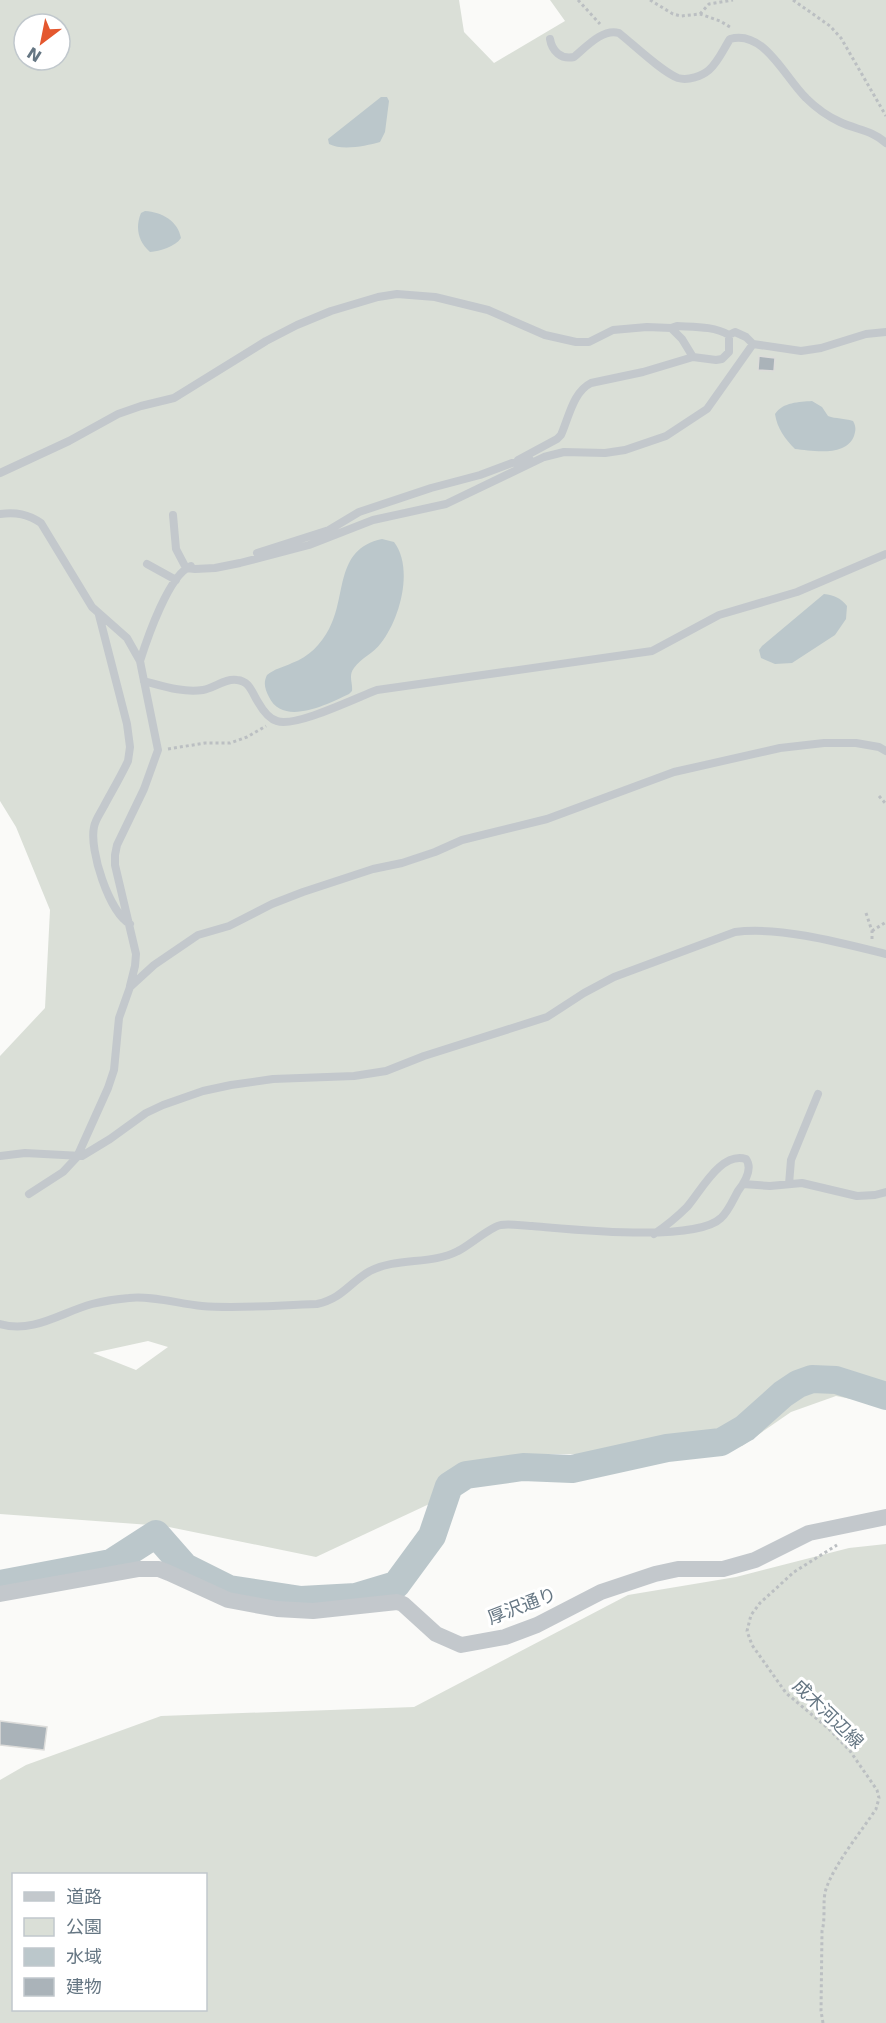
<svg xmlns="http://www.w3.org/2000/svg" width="886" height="2023" viewBox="0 0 886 2023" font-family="'DejaVu Sans','Noto Sans JP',sans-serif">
<rect width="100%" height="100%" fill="#fafaf8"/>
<path fill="#dadfd7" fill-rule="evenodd" d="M0,0H459L464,32L494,63L565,21L550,0H886V1406L836,1396L791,1412L742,1446L665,1454H536L316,1557L164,1526L0,1514V1056L45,1008L50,910L16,827L0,801ZM24,24H60V60H24ZM148,1341L168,1347L136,1370L93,1353Z
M886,1544V2023H0V1780L26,1765L161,1716L414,1707L628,1595L736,1577L849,1548ZM206,1874V2010H14V1874Z"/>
<path fill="#bbc7cb" d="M381,97H387L389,101L385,132L380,142C366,146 342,151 329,144L328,139Z
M145,211C162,212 178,221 181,238C175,247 160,251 150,252C138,242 135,227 141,213Z
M812,401L822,407L828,416C836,419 844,418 853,421C856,426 856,430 854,436C846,457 813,451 795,449C785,439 777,428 775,414C783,402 799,402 812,401Z
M382,539L394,542C414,568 400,619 381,643C374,653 361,658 354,668C348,676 353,683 352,691L349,694C328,704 283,727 269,697C265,689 263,683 267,675C274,669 284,667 292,663C309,657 321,644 329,629C347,597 334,549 382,539Z
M824,594C834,595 841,598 847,606L846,619L835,635L792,663L775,664L761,658L759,650L762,646Z"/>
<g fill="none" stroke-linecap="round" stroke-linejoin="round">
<path stroke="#bbc7cb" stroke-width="28" d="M0,1584L111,1563L156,1534L185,1567L229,1589L301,1600L356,1597L396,1585L432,1536L449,1486L466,1475L523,1467L572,1469L667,1448L721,1442L745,1428L783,1394L798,1384L812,1379L836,1380L886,1396"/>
</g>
<path fill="#aab3b9" stroke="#dcdcda" stroke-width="1.5" d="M759,356L775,358L774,371L758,370Z
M0,1721L47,1727L44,1750L0,1745Z"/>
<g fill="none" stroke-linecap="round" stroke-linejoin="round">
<path stroke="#bbbfc2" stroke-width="3" stroke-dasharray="3 3" stroke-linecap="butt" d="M578,0L600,24
M650,0L673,14L681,16L700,14L720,21L730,27
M793,0L830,26L841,38L886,116
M700,14L709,4L733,0
M168,749L205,743H230L247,737L266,726
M879,796L886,804
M866,913L872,931V940
M872,931L886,922
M823,2023L821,2011L822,1931C826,1917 822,1902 826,1889C835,1863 861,1832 876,1809L879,1798L877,1790L850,1751L829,1729L786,1693L752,1645L747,1631L751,1615L760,1603L794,1572L837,1545"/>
<path stroke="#c3c8cc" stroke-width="8" d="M550,39C552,51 561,60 574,57C586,47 603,28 619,33C634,45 662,72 678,78C688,81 702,76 709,70C718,62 723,50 730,39C764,29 785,78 806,98C816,108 827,116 840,122C857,130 872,130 886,143
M729,335L735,332L746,337L753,344L801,351L821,348L866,334L886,332
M518,460L557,439L561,435C569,417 573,392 591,383L643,372L693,357L716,360L722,359L729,352V335C714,326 694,327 677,326L671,328
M0,473L69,441L118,414L141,406L174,398L266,341L297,325L331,311L378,297L397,294L435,297L488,310L545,335L576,342H589L613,330L647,327L671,328L682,339L693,357
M0,514C16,512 28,514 41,523L92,607L127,638L140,661L142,671L158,750L144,789L117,845L115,855V865L136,954L135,966L130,986
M173,515L176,549L186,568L195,569L215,568L240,563L309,545L373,520L446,504L544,457L564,452L605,453L625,450L666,436L707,409L753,344
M257,553L329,530L359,512L431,488L480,475L512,463L530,460
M147,564L176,580
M99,615L127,724L130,747L128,761C121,776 112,791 104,806C101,812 95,820 94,827C89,850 109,912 130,924
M140,661C147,639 169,574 191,566
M144,681C163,686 183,693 203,690C215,688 225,678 237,680C250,681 252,693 258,702C262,709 269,719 277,721C295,728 358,697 377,690L652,651L719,615L797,592L886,554
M0,1156L25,1153L82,1156L110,1139L146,1113L163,1105L203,1091L231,1085L273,1079L354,1076L386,1071L424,1056L547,1017L584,993L614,977L735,932C779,926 842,943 886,954
M743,1184L770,1186L802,1183L857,1196L875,1195L886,1192
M789,1184L791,1160L818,1094
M29,1194L63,1172L77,1157L108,1088L114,1070L119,1018L130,987L154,965L198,935L229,926L272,904L303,892L373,869L402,863L435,852L462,840L547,819L674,772L780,748L824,743H856L879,747L886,751
M0,1324C33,1334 62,1312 92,1304C104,1301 117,1299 129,1298C149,1295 180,1304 202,1306C240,1309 279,1305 317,1304C342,1299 350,1282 370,1271C398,1257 431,1265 458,1251C469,1246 491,1226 501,1225C510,1223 523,1226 532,1226C570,1229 695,1243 721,1218C728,1212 733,1200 738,1191C745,1182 753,1169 746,1159C721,1151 701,1191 687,1207C677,1217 666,1226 654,1234"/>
<path stroke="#c3c8cc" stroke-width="16" d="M0,1594L139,1569H159L169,1573L228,1600L277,1609L313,1611L397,1602L403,1604L436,1634L461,1645L505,1637L537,1625L601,1592L655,1574L678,1569H723L755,1560L809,1533L886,1517"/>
</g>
<g text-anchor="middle" stroke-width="6" stroke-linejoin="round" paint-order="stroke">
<g font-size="18" fill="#657683" stroke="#fff">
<text transform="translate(522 1606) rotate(-21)" y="6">厚沢通り</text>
<text transform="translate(828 1714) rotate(44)" y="6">成木河辺線</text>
</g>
</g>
<rect x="12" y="1873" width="195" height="138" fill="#ffffff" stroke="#c1c8cd" stroke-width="1.5"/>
<rect x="24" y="1892" width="30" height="9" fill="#c3c8cc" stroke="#c1c8cd" stroke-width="1.5"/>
<text x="66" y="1903" font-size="18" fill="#657683">道路</text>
<rect x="24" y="1918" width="30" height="18" fill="#dadfd7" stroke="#c1c8cd" stroke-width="1.5"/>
<text x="66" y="1933" font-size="18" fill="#657683">公園</text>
<rect x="24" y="1948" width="30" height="18" fill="#bbc7cb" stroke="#c1c8cd" stroke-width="1.5"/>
<text x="66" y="1963" font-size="18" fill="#657683">水域</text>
<rect x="24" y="1978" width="30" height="18" fill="#aab3b9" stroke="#c1c8cd" stroke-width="1.5"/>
<text x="66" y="1993" font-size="18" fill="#657683">建物</text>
<g transform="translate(42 42) rotate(212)"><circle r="28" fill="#ffffff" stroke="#c1c8cd" stroke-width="1.5"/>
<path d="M0-4.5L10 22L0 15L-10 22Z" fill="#e4572e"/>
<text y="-9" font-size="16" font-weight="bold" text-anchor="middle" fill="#657683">N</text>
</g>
</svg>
